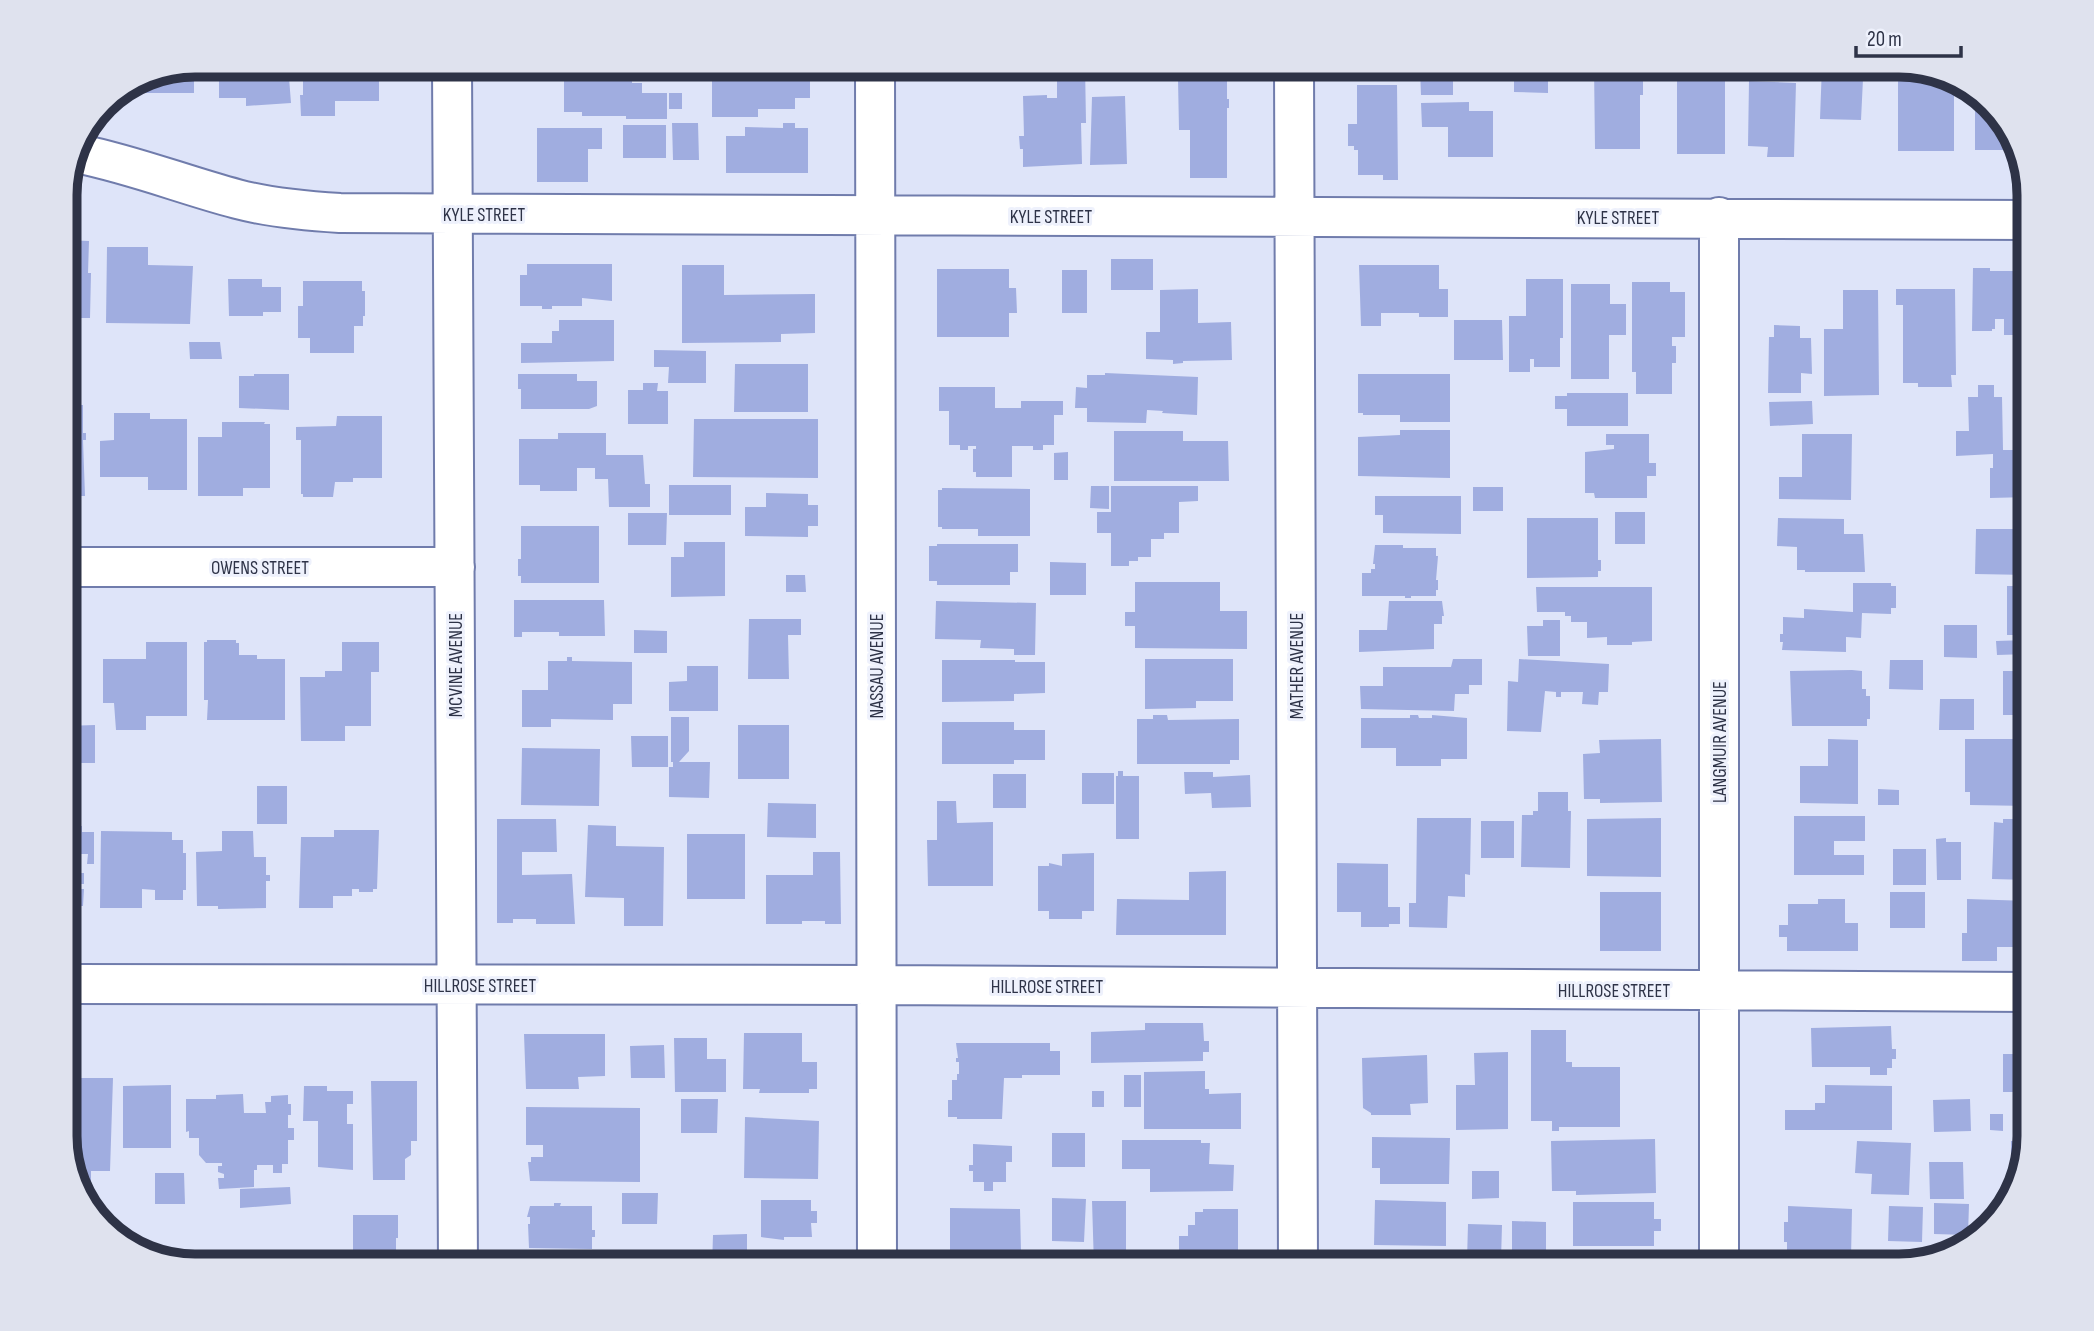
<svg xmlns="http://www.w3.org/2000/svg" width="2094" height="1331" viewBox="0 0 2094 1331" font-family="'Sofia Sans Condensed',sans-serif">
<rect width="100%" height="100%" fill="#dee4f9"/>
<path fill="#a0ade0" d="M194,65V93H138V79L145,74Z
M219,65H288L291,103L246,106V98H219Z
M303,65H379V101H335V116H301L300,95H303Z
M1057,65H1085L1086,123H1081L1082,164L1023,167V149H1020L1019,136H1024L1023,96L1047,95V98H1057Z
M1537,65H1548V93L1514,92V68H1537Z
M1594,65H1643V95H1640V149H1595Z
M1687,65H1729V72L1725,75V154H1677V72H1687Z
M1822,65H1884L1883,79H1863L1861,120L1820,119Z
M564,66H632V83H642V93H667V119H626V116H582V112H564Z
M810,67V98H795V109H758V117H712V68Z
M1420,68H1453V95H1421Z
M1898,69H1914L1954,81V151H1898Z
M1178,79H1227V99H1229V108H1227V178H1190V130H1179Z
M1749,81L1796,83L1794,157H1767L1768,147L1748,146Z
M1357,85H1397L1398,180H1383V175H1358V150H1354V146H1348V124H1357Z
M669,93H682V109H669Z
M1125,96L1127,164L1090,165L1092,97Z
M1469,102V111H1493V157H1448V127H1422L1421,103Z
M1975,106L1990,107L2012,130L2017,150H1975Z
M672,123H698L699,160H673Z
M783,123H795V128H808V173H726V136H745V127L783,128Z
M623,125H666V158H623Z
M537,128H602V149H588V182H537Z
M65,240L89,241L88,273H91L90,318H65Z
M107,247H148V265L193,266L190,324L106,323Z
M1111,259H1153V290H1111Z
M527,264H612V301L582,298V306H552V309H542V306H520V275H527Z
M682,265H724V295L815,294V333L781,334V342L682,343Z
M1359,265H1439V289H1448V317H1419V313H1381V326H1361Z
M1973,268H1990V271H2027L2029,335H2004V319H1995V329H1992V331H1972Z
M937,269H1009V288H1016L1017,313H1009V337H937Z
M1062,270H1087V313H1062Z
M228,279H262V287H281V312H263V316H229Z
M1526,279H1563V338H1560V367H1534V359H1530V372H1509V316H1526Z
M303,281H362V291H365V316H363V326H354V353H310V338H298V306H303Z
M1632,282H1670V292H1685V337H1672V346H1676V363H1672V394H1636V372H1632Z
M1571,284H1610V304H1626V335H1609V379H1571Z
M1198,289V323L1231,322L1232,360L1183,361V363L1173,364V360L1146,359V332H1160V290Z
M1896,289H1955L1956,375H1951L1952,387H1918V383H1903V305H1896Z
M1843,290H1878L1879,395L1824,396V329H1843Z
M559,320H614V361L521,363V343H552V331H559Z
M1454,320H1502L1503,360H1454Z
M1774,325L1800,326V338H1811L1812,374L1801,373V393H1768L1769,337H1774Z
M189,342H220L222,359H190Z
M654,350L706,351V383H668L669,367H654Z
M735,364H808V412H734Z
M1105,373L1198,377L1197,415L1162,413L1163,411L1147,410L1146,423L1087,422V408H1075L1076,387L1087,388V375H1105Z
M254,374H289V410L239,408V376H254Z
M518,374H577V381H597V406L589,409H521V389H518Z
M1358,374H1450V422H1400V415H1363V413H1358Z
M643,383H658L657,391H668V424H628V390H643Z
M1978,385H1994V397H2002L2003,450H2029V497L1990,498V468H1993V454L1956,456V431H1969L1968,397H1978Z
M939,387H995V408H1021V401H1063V415H1054V445H1043V450H1033V446H1012V477H976V472H973V449H976V446H968V450H960V445H949V411H939Z
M1567,393H1628V426H1567V409H1555V396H1567Z
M1812,401L1813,424L1770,426L1769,402Z
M65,405H83V433H86V440H83L85,496H65Z
M114,413H150V419H187V490H148V477H100V441L114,440Z
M337,416H382V478H353V482H335L333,497H303V494H301V440H296V427L336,426Z
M694,419H818V478L693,477Z
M222,422H265L264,424H270V488H243V496H198V437H222Z
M1400,430H1450V478L1358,476V437L1400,435Z
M1114,431H1183V441H1228L1229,481H1114Z
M558,433H606V455H643L645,484H650V507H609L608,479H595V468H577V491H540V485H519V439H558Z
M1606,434H1649V463H1656V476H1647V498H1595L1594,493H1585V452L1614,449V445H1606Z
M1802,434H1852L1851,500L1779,499V477H1802Z
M1068,452V480H1054V453Z
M669,485H731V515H669Z
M1091,486H1109V509L1090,508Z
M1111,486H1198V501L1179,502V533H1164V539H1151V557H1138V561H1129V566H1111V533H1097V512H1111Z
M1473,487H1503V511H1473Z
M942,488L1030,489V536H978V529H942V527H938V490H942Z
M766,493L808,494V505H818V526H808V537L745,536V507H766Z
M1375,496H1461V534L1383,533V515H1375Z
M2015,511H2029V575L1975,574L1976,529H2015Z
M1615,512H1645V544H1615Z
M628,513H667L666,545H628Z
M1527,518H1598V560H1601V571H1598V577L1527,578Z
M1778,518L1844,519V534H1863L1865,572H1805V570H1797V547L1777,546Z
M521,526H599V583H521V576H518V559H521Z
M684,542H725V596L671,597V557H684Z
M937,544H1018V572H1010V585H937V581H929V546H937Z
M1375,545H1403V548H1436V556H1438L1436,580H1438V590H1436V596H1411V598H1405V596H1362V573H1371V569H1375V564H1373Z
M1050,562L1086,563V595H1050Z
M786,575H805L806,592H786Z
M1135,582H1220V611H1247V649L1135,648V626H1125V612H1135Z
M1853,583H1891V586H1896V608H1891V614L1862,613L1861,638L1846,637V652L1782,650L1783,642H1780V634H1783V617L1804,618V609L1853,612Z
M2007,586H2029V635H2007Z
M1536,587H1652V641L1632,642V645H1607V637L1587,638V622H1571V616H1565V612H1537Z
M514,600H604L605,636H559V632H522V637H514Z
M936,601L1036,603L1035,655H1014V649L980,648L981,640L935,639Z
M1389,601H1442L1444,616H1442V624H1434V649L1359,652V630H1387Z
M749,619H801V635H788L789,679H748Z
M1543,620H1560V656H1528L1527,626H1543Z
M1944,625H1977V658L1944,657Z
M634,630L667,631V653H634Z
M207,640H236V643H239V655H257V659H285V720H207L208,700H204V642H207Z
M2028,640V654L1997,655L1996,641Z
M146,642H187V716H146V730H116L114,703H103V659H146Z
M342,642H379V672H371V726H345V741H301L300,677H325V671H342Z
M65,647H76V674H79V679H76V692H65Z
M567,657H572V661L632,662V704H613V720L551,719V727H522V690H548V661H567Z
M1145,659H1233V701H1196V708L1145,709Z
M1453,659H1482V685H1469V694H1455L1454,711L1361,709L1360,686H1383V667H1451Z
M1519,659L1609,664L1608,692H1599L1598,705L1582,704L1583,692H1561V697H1556V692L1545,691L1541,732L1507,731L1508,681L1518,682Z
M942,660H1015V662H1045V693L1014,694V701L942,702Z
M1890,660H1923V690L1889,689Z
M687,666H718V711H669V682L687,681Z
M1852,670L1862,671V689H1866V696H1870V719H1867V726H1792L1790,671Z
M2003,671H2029V715H2003Z
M1940,699H1974V730H1939Z
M1153,715H1167L1168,720L1239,719V760H1230V764H1137V719H1153Z
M1410,715H1418L1419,718H1432V715L1467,718V759H1441V766H1396V748H1361V718H1410Z
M671,717H689V751L679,762H710L709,798L669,797V767H673V762H671Z
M942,722H1014V730H1045V760H1014V764H942Z
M95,725V763H65V726Z
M738,725H789V779H738Z
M631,736H668V767H632Z
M1661,739L1662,802L1600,803V799H1584L1583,754L1600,753L1599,740Z
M1828,739L1858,740V804L1800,803V766H1828Z
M1965,739H2029V806L1970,805V792H1965Z
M522,748L600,749L599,806L521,805Z
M1118,771H1123V776H1139V839H1116V776H1118Z
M1184,772H1213V777L1250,775L1251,807L1212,808L1211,793L1185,794Z
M1082,773H1114V804H1082Z
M993,774H1026V808H993Z
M257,786H287V824H257Z
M1878,789L1899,790V805H1878Z
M1538,792H1568V811H1571L1570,868L1521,867L1522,815H1533V811H1538Z
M937,801H956L957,823L993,822V886H928L927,840H937Z
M768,803L816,804V838L767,837Z
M1794,816H1865V841H1834V855H1864V875H1794Z
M1417,818H1471L1470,875L1465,874V897L1448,896L1447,928L1409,927V903H1416Z
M1661,818V877L1587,876V819Z
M497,819H556L557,852H522V875L572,874L575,924H536V919H513V923H497Z
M2003,819H2029V880L1992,879L1994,822L2003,823Z
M1481,821H1514V858H1481Z
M588,825L616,826V846L664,847L663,926H624V898L585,897Z
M65,826H82V832H94V864H87L88,854H81V873H84V884H81V889H84L83,906H65Z
M334,830H379L377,889H373V892H359V889H352V896H333V908H299L301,837H334Z
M101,831L172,832V840H183V853H186V890H183V900H155V890L142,889V908H100Z
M222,831H253L254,857H266V875H270V881H266V908L218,909V906H197L196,852L222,851Z
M687,834H745V899H687Z
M1946,838V842H1961V880H1937L1936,839Z
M1893,849H1926V885H1893Z
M813,852H840L841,924H825V921H802V924H766V875H813Z
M1094,853V911H1082V919H1049V911H1038V866H1049V863L1062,866V854Z
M1337,863L1388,864V907H1400V924H1389V927H1361V912H1337Z
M1226,871V935H1116L1117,899L1189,900V872Z
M1600,892H1661V951H1600Z
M1890,892H1925V928H1890Z
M1818,899H1845V923H1858V951H1787V937H1779V925H1788V904H1818Z
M1967,899L2029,901V951H2023V947H1997V961H1962V933H1967Z
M1145,1023H1203L1204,1041H1209V1052H1203V1061L1091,1063V1032L1145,1030Z
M1891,1026L1892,1049H1896V1059H1892V1068H1887V1075H1870V1067H1812L1811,1028Z
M1531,1030H1566V1062H1572V1067H1620V1127H1559V1131H1552V1121H1531Z
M744,1033H802V1062H817V1089H809V1093H759L760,1089H743Z
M524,1034H605V1076L578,1077L579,1089H526Z
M674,1038H707V1059H726V1092H675Z
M956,1043H1050V1051H1060V1075H1022V1078H1004L1002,1119H957V1117H948V1100H952V1080H957V1074H959V1062H956V1058H958Z
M664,1045L665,1078H631L630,1046Z
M1508,1052V1129L1456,1130V1085H1475L1474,1053Z
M2003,1054H2029V1092H2003Z
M1427,1055L1428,1103L1410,1104L1411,1115H1371V1113L1363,1108L1362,1058Z
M1205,1071V1089H1209V1094L1241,1093V1129H1144V1072Z
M1124,1075H1141V1107H1124Z
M79,1078H113L110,1171H91V1188H78L65,1144V1104H79Z
M371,1081H417V1141H411V1155L405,1159V1180H373Z
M171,1085V1148H123V1086Z
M1825,1085L1892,1086V1130H1785V1110H1815V1103H1825Z
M304,1086H327V1091H353V1104H347V1124H353V1170L318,1167V1121H303Z
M1092,1091H1104V1107H1092Z
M243,1094L244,1113H266L265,1102H271V1096L288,1095V1104H291V1115H288V1128H294V1140H288V1164H282V1173H273V1165H257V1170H254V1187L219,1189L218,1178H224V1174L218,1172V1166H222V1163H206L199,1155V1138H189V1131L186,1132V1099H216V1095Z
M681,1099H718L717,1133H681Z
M1970,1099L1971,1131L1934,1132L1933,1100Z
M526,1107L640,1108V1182L530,1181L528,1162H531V1157H543V1145H526Z
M2017,1110H2029V1126H2017Z
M1990,1114H2003V1131L1990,1130Z
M745,1117L819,1121L818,1179L744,1178Z
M1052,1133H1085V1167H1052Z
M1372,1137L1450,1138L1449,1184H1380V1168H1372Z
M1655,1139L1656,1193L1576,1195V1191H1552L1551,1141Z
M1122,1140H1201V1143H1210L1209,1164L1234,1165L1233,1191L1150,1192V1169H1122Z
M1857,1141L1911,1143L1909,1195L1871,1194L1872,1174L1855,1173Z
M2011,1141H2028L2013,1189H2011Z
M973,1144L1012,1146V1162H1006V1182H993V1191H984V1182H973V1171H969V1165H973Z
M1929,1162H1963L1964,1199H1930Z
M1472,1171H1499V1198L1472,1199Z
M155,1173H184L185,1204H155Z
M290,1187L291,1204L240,1208V1189Z
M622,1193H658L657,1224H622Z
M1052,1198L1086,1199L1084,1242L1052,1241Z
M761,1200H811V1211H817V1223H811L812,1237H784V1240L761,1237Z
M1375,1200L1446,1202V1246L1374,1245Z
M1092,1201H1126V1266H1094Z
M1573,1202H1654V1219H1661V1231H1654V1246H1573Z
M554,1203H561L560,1206H592V1230H595V1237H592V1249L529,1248L528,1224H530V1217H527L530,1206H554Z
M1934,1203L1969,1204L1968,1235L1934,1234Z
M1788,1206L1852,1209L1851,1258H1787V1242H1784V1222H1788Z
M1889,1206L1923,1207L1922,1242L1888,1241Z
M950,1208L1020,1209L1021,1252H950Z
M1203,1209H1238V1257H1235V1266H1179V1236H1188V1225H1195V1212H1203Z
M353,1215H398V1238H396V1263H398V1266H331V1261L353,1260Z
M1512,1221L1546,1222V1259H1512Z
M1468,1224L1502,1225L1501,1260H1467Z
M747,1234V1266H712L713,1235Z
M262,1261H292V1266H262Z
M653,1261H669V1266H653Z
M1078,1261V1266H1044V1262Z"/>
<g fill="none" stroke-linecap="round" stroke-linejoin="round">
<defs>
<path id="minor" d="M452,65L458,1266
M875,65L877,1266
M1294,65L1298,1266
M80,154C134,165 184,185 237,199C271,208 306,211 340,213L2029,220
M1719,217V1266
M65,567H455
M65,984L877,985L2029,992"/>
</defs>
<use href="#minor" stroke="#707cac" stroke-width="42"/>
<use href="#minor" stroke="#fff" stroke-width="38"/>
</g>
<g text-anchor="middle" stroke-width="6" stroke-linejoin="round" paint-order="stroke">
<g font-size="19" fill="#2e3347" stroke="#eef1fc">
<text x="484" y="221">KYLE STREET</text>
<text x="1051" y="223">KYLE STREET</text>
<text x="1618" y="224">KYLE STREET</text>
<text x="260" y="574">OWENS STREET</text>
<text transform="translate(455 665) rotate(-90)" y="7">MCVINE AVENUE</text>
<text transform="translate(876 666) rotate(-90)" y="7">NASSAU AVENUE</text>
<text transform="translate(1296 666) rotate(-90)" y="7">MATHER AVENUE</text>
<text transform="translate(1719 742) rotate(-90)" y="7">LANGMUIR AVENUE</text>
<text x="480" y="992">HILLROSE STREET</text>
<text x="1047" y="993">HILLROSE STREET</text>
<text x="1614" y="997">HILLROSE STREET</text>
</g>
</g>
<path d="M0 0H2094V1331H0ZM195 77H1899A118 118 0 0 1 2017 195V1136A118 118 0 0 1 1899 1254H195A118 118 0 0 1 77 1136V195A118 118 0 0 1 195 77Z" fill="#dfe2ee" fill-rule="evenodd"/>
<path fill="none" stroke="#2e3347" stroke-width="9" d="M195 77H1899A118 118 0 0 1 2017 195V1136A118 118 0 0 1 1899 1254H195A118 118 0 0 1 77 1136V195A118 118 0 0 1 195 77Z"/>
<path d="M1856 46v10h105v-10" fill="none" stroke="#2e3347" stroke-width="3.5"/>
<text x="1867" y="46" font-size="21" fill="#2e3347" stroke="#eef1fc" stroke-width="5" paint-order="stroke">20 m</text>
</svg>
